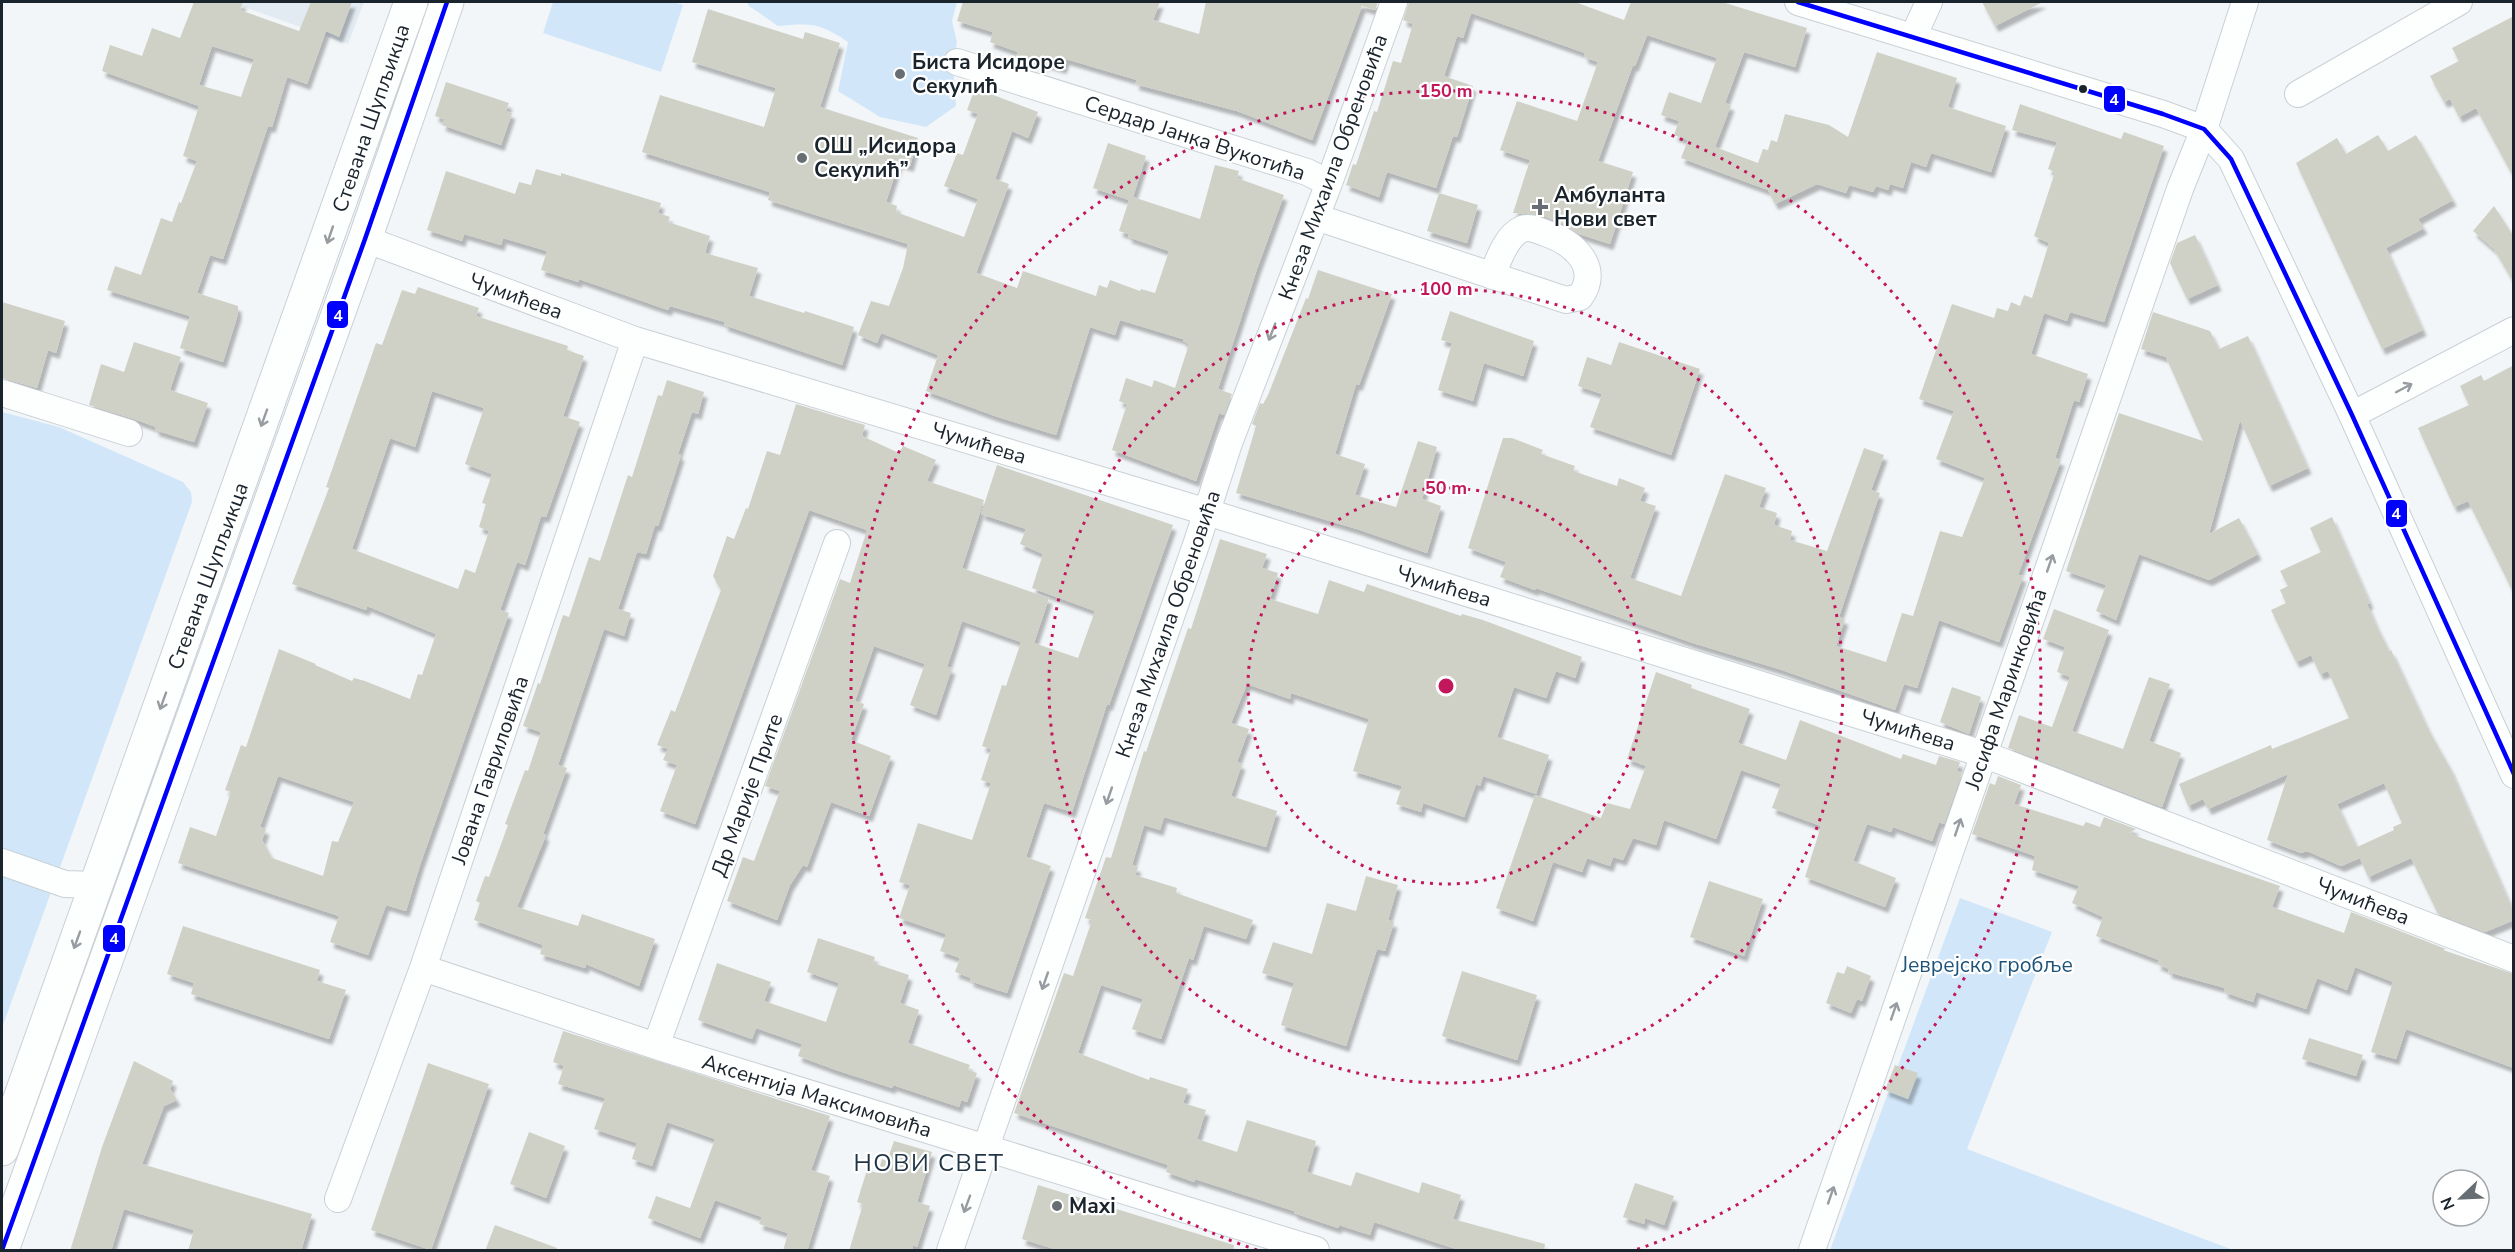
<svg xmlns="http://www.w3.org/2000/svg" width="2515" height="1252" viewBox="0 0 2515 1252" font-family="'Nunito Sans',sans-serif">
<defs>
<filter id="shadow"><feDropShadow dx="3.5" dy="6" stdDeviation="1.5" flood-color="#0004"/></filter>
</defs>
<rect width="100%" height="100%" fill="#f3f6f8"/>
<path fill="#e2ebf2" d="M230,2H364L348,44Z"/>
<path fill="#d1e7f9" d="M553,2H673L683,5L661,72L543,33Z
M747,2H957L952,21L957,42L953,66L956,106L926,127L880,117L838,91L848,42C820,23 811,23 778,26L749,6Z
M2,412L59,427L183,482L191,492L192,502L2,1028Z
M1960,898L2052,932L1967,1149L2233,1250H1830Z"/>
<path fill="#cfd1c6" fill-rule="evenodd" filter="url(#shadow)" d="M194,2H243L240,10L299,31L311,2H352L339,37L326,31L307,84L287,77L272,127L268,126L223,259L210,255L197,293L238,306V314L223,362L180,348L190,316L107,290L115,266L141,275L161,218L172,222L179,202L181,203L197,161L183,156L199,106L102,71L110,45L142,56L152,28L180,38ZM212,46L254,59L241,97L199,85Z
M963,2H1160L1153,20L1199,34L1206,2H1378L1375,10L1362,6L1312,140L1237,111L1135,84L1137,80L1066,59L1063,68L1045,63L1044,66L1016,57L1018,52L990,42L993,32L957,21Z
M1409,2H1575L1624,20L1631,2H1722L1807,28L1795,67L1744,52L1725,103L1731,105L1715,147L1758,163L1763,149L1768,150L1771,140L1777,142L1785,114L1829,125L1848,137L1877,52L1957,78L1948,107L2006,126L1991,172L1931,153L1926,167L1911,162L1903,188L1890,184L1888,190L1876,186L1873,192L1849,185L1846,193L1817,184L1775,204L1768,190L1681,158L1688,140L1674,135L1679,121L1661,115L1669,92L1701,103L1717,58L1647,35L1635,66L1633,65L1598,161L1633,172L1610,244L1579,234L1563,224L1541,215L1513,213L1530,160L1500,150L1517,101L1577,121L1598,62L1584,57L1585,53L1471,13L1463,38L1457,36L1444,76L1473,86L1457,137L1453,136L1436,188L1387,172L1379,197L1346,185L1353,164L1356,165L1374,111L1377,112L1393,61L1401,63L1413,24L1403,20Z
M1982,2H2043L1995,26Z
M708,9L803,39L805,32L840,43L820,107L918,138L910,166L899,162L886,202L897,206L896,212L964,237L978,199L944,186L957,153L963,155L978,114L967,110L975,88L1038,112L1028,138L1012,131L995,179L1009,184L976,273L1017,288L1023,271L1096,296L1099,285L1107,288L1110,280L1140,291L1141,289L1155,293L1169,251L1128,237L1129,234L1119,231L1129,200L1093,188L1108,143L1146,156L1133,197L1200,219L1215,165L1239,171L1237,178L1284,195L1257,269L1218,389L1232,394L1224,415L1219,413L1196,481L1112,450L1127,404L1119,401L1126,378L1152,387L1154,380L1175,388L1189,344L1183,341V339L1120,320L1115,335L1090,327L1056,435L998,417L926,391L938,355L881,333L877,343L858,335L871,301L889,306L903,268L908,244L768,200L770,192L642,152L660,95L764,127L776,88L692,62Z
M2514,16V178L2476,108L2459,117L2450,99L2444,102L2430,76L2459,61L2452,48Z
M446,82L509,103L506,111L512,113L501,145L442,125L444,119L435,116Z
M2020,104L2121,139L2124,132L2164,146L2104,322L2070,312L2067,321L2044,313L2031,354L2088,374L2079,402L2074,400L2055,458L2061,460L2018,575L2023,576L1999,642L1939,620L1917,688L1904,684L1895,710L1782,670L1693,643L1536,588L1535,590L1500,577L1506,562L1468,548L1503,438H1512L1543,450L1541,454L1575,466L1573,471L1617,486L1619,478L1645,488L1640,501L1656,506L1630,578L1681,596L1725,474L1766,488L1759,507L1777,513L1774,525L1792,531L1790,540L1827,551L1864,448L1884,455L1871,490L1880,493L1839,617L1845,619L1836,646L1886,662L1902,613L1913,616L1940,531L1962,537L1985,478L1936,459L1954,411L1919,399L1952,304L1994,318L1997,308L2008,311L2011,302L2020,306L2024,295L2032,298L2049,243L2034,236L2055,172L2048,169L2057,142L2012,130Z
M2378,135L2388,151L2416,135L2453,200L2418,219L2424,228L2386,248L2423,330L2382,349L2296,163L2337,138L2346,154Z
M536,169L561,176V173L661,203L658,213L670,217L668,222L710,236L705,253L758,268L749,296L804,313L805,311L854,327L842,365L724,325L725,322L670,306L668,310L579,279L578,282L541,270L547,251L503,238L501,245L464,234L462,241L427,230L446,171L515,194L519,182L531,185Z
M1439,193L1478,205L1467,243L1427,231Z
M2494,206L2514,237V283L2494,249L2473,231Z
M2195,235L2218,285L2187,299L2170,263L2177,243Z
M1318,270L1392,294L1359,385L1356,384L1335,454L1365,464L1355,495L1396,507L1418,441L1437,447L1422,499L1441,506L1427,553L1357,529L1236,493L1256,426L1252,424L1260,403L1263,404L1268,395L1306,298L1308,299Z
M418,287L479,308L476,316L568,346L567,350L584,356L563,416L580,422L546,517L541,516L525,565L517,562L500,610L509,613L420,865L406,911L386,905L368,955L330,942L339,916L178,863L190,827L216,836L231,792L225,790L241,745L246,747L279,649L316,664L315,665L352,681L354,678L365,681L410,699L418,674L422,675L436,634L367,606L366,610L292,584L329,488L326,487L376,343L382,345L402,290L415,294ZM432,391L484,408L465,464L492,474L482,503L486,504L479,527L489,531L475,573L465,569L458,589L352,549L390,438L415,447ZM278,776L354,802L338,842L332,841L323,876L272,858L262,840L266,829L260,827Z
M2,302L65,321L56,353L48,350L37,388L2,378Z
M1450,311L1534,341L1523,376L1484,363L1473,401L1438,390L1452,343L1441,340Z
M2153,312L2210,331L2219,349L2248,336L2308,468L2269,486L2240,420L2209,534L2239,518L2258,554L2209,580L2139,554L2116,620L2096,611L2106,585L2066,571L2119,413L2203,441L2166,357L2141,349Z
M134,342L181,357L170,390L208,403L194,442L155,430L156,427L134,419L89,405L101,364L124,372Z
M1619,342L1700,369L1671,455L1590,427L1602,394L1578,386L1587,357L1611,365Z
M2514,365V594L2468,501L2454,507L2418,428L2469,405L2460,386L2481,375L2484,381Z
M667,380L704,392L698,414L692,412L678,454L681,455L658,526L655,525L646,554L637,552L618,609L631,613L624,636L604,629L558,765L567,768L543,834L546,835L517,907L578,926L582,914L655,939L639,986L586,964L585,968L540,954L543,945L474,920L480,903L476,901L485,876L489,877L508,825L505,824L525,770L528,771L541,732L523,726L538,683L540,684L563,615L569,617L589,557L600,561L628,475L632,477L658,395L662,396Z
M796,404L865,425L862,436L899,453L903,446L936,460L927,481L984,500L962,568L1049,598L1034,643L1078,658L1095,611L1032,588L1043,554L1020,544L1026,529L981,514L997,465L1173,525L1109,705L1107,704L1072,812L1044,803L1026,857L1051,866L1007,993L970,981L971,978L955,972L960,958L940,951L946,934L899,918L910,885L899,882L918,823L972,840L991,783L981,780L991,749L982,746L1002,685L1006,686L1021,642L962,621L947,667L952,668L936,715L910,705L925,664L874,646L855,701L864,704L851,740L891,756L869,816L831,802L807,867L803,865L790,885L777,920L727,901L743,857L754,861L780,791L765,786L840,579L850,583L867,530L809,510L695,824L660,811L677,765L663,760L668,749L657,745L671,710L675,712L721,590L713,576L727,536L734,539L746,508L748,509L767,451L780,455Z
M2332,517L2370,603L2367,604L2376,625L2389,651L2391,650L2428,729L2450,768L2514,913V920L2485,932L2438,914L2411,858L2368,877L2360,858L2341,866L2307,851L2301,853L2267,840L2288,774L2208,809L2203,799L2188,806L2179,784L2271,745L2272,749L2349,718L2328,671L2320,674L2311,655L2296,662L2271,610L2286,603L2280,590L2288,586L2280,571L2321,552L2310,528ZM2384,783L2402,823L2393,827L2394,830L2357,847L2337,804Z
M1220,539L1267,554L1262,568L1278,573L1270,599L1318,614L1329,580L1364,592L1367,584L1461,616L1462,614L1483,620L1582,657L1575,678L1556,671L1546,698L1514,687L1497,737L1549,755L1536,794L1483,776L1480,786L1476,784L1464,817L1423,803L1421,812L1396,804L1402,786L1353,771L1369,719L1291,693L1290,699L1247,684L1231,723L1249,729L1237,762L1242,764L1231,796L1277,811L1266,847L1164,817L1160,830L1144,825L1132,865L1138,867L1135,875L1177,888L1176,893L1253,920L1246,939L1204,926L1193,960L1189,958L1161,1039L1132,1029L1143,999L1101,985L1078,1053L1149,1080L1150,1077L1188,1089L1183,1103L1206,1110L1197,1139L1237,1152L1247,1120L1316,1141L1307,1172L1351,1186L1356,1172L1419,1193L1422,1182L1461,1195L1453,1219L1545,1244L1544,1251H1462L1374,1222L1370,1235L1339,1225L1338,1228L1294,1213V1211L1195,1179L1194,1182L1166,1172L1168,1165L1014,1113L1064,973L1073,976L1092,920L1085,918L1106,857L1111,858L1144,751L1146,752L1188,628L1191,629Z
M2054,609L2109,630L2072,731L2123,749L2149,677L2170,684L2149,741L2181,753L2162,807L2008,748L2019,715L2052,727L2070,677L2057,672L2065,647L2043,639Z
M1656,672L1692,685L1691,688L1750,709L1738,743L1786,760L1800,720L1901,759L1903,754L1936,765L1939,756L1960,762L1957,771L1962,773L1944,824L1939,822L1932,841L1893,827L1891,832L1867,824L1853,861L1896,878L1885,907L1805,877L1821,826L1772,808L1781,784L1741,770L1716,839L1664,820L1656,845L1633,838L1623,860L1613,857L1610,866L1587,858L1582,872L1553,862L1533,921L1496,908L1535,795L1601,818L1607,803L1630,809L1646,766L1627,759Z
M1952,687L1981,697L1969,734L1940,722Z
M1998,776L2021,785L2014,804L2083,826L2086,822L2100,827L2104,817L2136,829L2129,833L2147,840L2280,886L2272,907L2344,933L2351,912L2446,949L2443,950L2514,974V1068L2406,1029L2396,1059L2371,1052L2393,982L2355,967L2347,990L2317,978L2306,1009L2256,992L2253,1002L2224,992L2225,988L2168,972L2169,969L2157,964L2159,960L2096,936L2103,917L2072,903L2079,886L2032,870L2035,856L1972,834L1990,783L1995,785Z
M1366,876L1398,885L1388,920L1394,922L1385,951L1377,949L1346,1046L1281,1025L1294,983L1262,973L1273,942L1312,954L1327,903L1356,911Z
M1709,881L1763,899L1744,956L1690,937Z
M183,926L320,970L317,981L346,990L329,1039L191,994L194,983L167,974Z
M818,938L875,957L873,963L909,975L900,1003L919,1010L908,1043L970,1065L968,1070L977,1073L967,1102L961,1100L959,1107L893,1085L892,1088L836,1070L798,1056L802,1044L756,1028L752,1039L698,1020L717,963L771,982L764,1001L826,1022L839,983L807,972Z
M1847,966L1871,976L1862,1001L1857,999L1851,1013L1826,1003L1837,972L1844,974Z
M1462,971L1537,995L1517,1060L1442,1036Z
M563,1031L830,1116L811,1170L830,1176L807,1251H783L788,1233L759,1224L762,1217L715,1200L700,1238L648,1218L656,1196L690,1208L715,1139L667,1122L652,1166L632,1159L637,1143L594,1129L605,1098L558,1084L564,1066L553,1062Z
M2309,1038L2363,1055L2356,1076L2302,1059Z
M134,1061L173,1081L170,1089L177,1100L164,1106L142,1164L312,1214L301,1251H188L194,1230L124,1209L111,1251H70L102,1147Z
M428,1063L489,1084L431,1250L371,1230Z
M1895,1065L1918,1073L1908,1099L1885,1090Z
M529,1132L565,1146L546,1198L510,1184Z
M894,1141L932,1152L917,1202L930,1206L917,1247L913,1245L912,1251H849L863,1204L857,1202L867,1170L878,1173L882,1159L887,1161Z
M1635,1183L1674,1196L1664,1225L1645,1218L1644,1224L1623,1217Z
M1038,1185L1234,1245L1233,1251H1061L1022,1239Z
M495,1225L557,1248L556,1251H485Z"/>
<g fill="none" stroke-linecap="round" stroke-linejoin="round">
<defs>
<path id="minor" d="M1798,2L2163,114L2204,129L2231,159L2352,415L2514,775
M1913,37L1929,2
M957,62L1307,172L1329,183
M2298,94L2459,2
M1316,217L1566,300L1580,297C1602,267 1573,242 1545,233C1537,230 1530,226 1522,229C1506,236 1498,261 1492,276
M365,239L635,340L1207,512L1983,754L2514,959
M2,393L129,433
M2352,415L2514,330
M2,862L65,884L97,885
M423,968L656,1046L1316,1250
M656,1046L837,543
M338,1199L423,968L635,340
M950,1250L1197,542L1229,443L1329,183L1394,2
M1812,1250L2180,189L2204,129L2245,2"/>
<path id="major" d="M2,1149L411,2
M2,1250L365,239L447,2"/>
</defs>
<use href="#minor" stroke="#c9d0d5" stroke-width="28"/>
<use href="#major" stroke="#c9d0d5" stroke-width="35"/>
<use href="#minor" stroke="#fdfefe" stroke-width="26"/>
<use href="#major" stroke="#fdfefe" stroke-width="33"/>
<defs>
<path id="bus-1" d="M1798,2L2163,114L2204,129L2231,159L2352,415L2514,774
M2,1250L365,239L447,2"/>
</defs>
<use href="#bus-1" stroke="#fff" stroke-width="9"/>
<use href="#bus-1" stroke="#00f" stroke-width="4.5"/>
</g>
<defs><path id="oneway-shaft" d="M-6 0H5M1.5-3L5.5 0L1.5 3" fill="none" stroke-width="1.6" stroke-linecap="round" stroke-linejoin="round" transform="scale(1.5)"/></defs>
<g stroke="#979ca0">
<use href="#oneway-shaft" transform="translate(330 235) rotate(109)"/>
<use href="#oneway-shaft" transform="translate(1272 332) rotate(111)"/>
<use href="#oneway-shaft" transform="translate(2404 388) rotate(-28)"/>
<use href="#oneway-shaft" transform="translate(264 418) rotate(110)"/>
<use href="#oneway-shaft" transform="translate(2050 563) rotate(-71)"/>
<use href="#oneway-shaft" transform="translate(163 701) rotate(110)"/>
<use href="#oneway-shaft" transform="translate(1109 796) rotate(109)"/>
<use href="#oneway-shaft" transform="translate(1958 827) rotate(-71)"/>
<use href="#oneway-shaft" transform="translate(77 940) rotate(110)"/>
<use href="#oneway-shaft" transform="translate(1045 981) rotate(109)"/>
<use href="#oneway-shaft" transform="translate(1894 1011) rotate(-71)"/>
<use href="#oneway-shaft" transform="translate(1831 1195) rotate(-71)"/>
<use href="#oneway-shaft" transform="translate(967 1204) rotate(110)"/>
</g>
<g fill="none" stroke="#c2185b" stroke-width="3" stroke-dasharray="3 6">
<circle cx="1446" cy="686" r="198"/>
<circle cx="1446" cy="686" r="397"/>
<path d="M1257 1250A595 595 0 1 1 1635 1250"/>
</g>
<g fill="#666e73" stroke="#fff" stroke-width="2">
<circle cx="900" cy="74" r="6"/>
<circle cx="802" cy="158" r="6"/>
<path d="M1537 198h6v6h6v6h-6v6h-6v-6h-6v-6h6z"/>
<circle cx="1057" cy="1206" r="6"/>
</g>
<circle fill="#1a242c" stroke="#fff" stroke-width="2" cx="2083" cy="89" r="5"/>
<g text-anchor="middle" stroke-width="4.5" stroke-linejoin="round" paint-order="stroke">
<g font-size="21" font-weight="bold" fill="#1a242c" stroke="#fff" text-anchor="start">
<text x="912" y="69">Биста Исидоре<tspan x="912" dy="24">Секулић</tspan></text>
<text x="814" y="153">ОШ „Исидора<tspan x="814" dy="24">Секулић”</tspan></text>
<text x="1554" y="202">Амбуланта<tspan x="1554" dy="24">Нови свет</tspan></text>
<text x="1069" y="1213">Maxi</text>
</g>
<g font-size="21" fill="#1a242c" stroke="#fff">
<text transform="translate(371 118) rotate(-71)" y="7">Стевана Шупљикца</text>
<text transform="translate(1195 138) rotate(18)" y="7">Сердар Јанка Вукотића</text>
<text transform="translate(1333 167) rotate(-70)" y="7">Кнеза Михаила Обреновића</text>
<text transform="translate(516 296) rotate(20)" y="7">Чумићева</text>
<text transform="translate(979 443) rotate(17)" y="7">Чумићева</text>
<text transform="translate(208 576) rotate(-70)" y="7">Стевана Шупљикца</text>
<text transform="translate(1444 586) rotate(17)" y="7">Чумићева</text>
<text transform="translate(1168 624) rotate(-71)" y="7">Кнеза Михаила Обреновића</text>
<text transform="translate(2006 689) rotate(-71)" y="7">Јосифа Маринковића</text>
<text transform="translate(1908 730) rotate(17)" y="7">Чумићева</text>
<text transform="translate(490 770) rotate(-71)" y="7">Јована Гавриловића</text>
<text transform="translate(747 795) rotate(-70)" y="7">Др Марије Прите</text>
<text transform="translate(2363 901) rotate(21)" y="7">Чумићева</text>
<text transform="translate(817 1096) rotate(17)" y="7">Аксентија Максимовића</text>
</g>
<g font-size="21" fill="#1d5378" stroke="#fff">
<text x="1987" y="972">Јеврејско гробље</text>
</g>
<g font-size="24" letter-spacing="1.5" fill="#1f3546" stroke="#fff">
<text x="929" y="1171">НОВИ СВЕТ</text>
</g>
</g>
<circle cx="1446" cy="686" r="9" fill="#c2185b" stroke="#fff" stroke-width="3"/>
<g font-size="18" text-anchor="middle" font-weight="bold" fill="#c2185b" stroke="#fff" stroke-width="4.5" stroke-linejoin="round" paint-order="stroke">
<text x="1446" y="97">150 m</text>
<text x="1446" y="295">100 m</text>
<text x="1446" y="494">50 m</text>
</g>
<g stroke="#fff" stroke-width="2">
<rect x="2103" y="85" width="23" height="28" rx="6" fill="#00f"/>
<rect x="326" y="300" width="23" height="29" rx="6" fill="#00f"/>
<rect x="2385" y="499" width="23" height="29" rx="6" fill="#00f"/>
<rect x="102" y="924" width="24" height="29" rx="6" fill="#00f"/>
</g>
<g font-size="16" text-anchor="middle" font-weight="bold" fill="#fff">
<text x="2114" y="105">4</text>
<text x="338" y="321">4</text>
<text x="2396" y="519">4</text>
<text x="114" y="944">4</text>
</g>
<rect width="2515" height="1252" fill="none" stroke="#1a242c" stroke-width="6"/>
<g transform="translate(2461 1198) rotate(247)"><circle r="28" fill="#ffffff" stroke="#a3a7ab" stroke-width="1.5"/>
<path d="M0-4.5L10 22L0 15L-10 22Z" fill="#666e73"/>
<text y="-9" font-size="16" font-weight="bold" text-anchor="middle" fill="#1a242c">N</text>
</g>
</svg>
